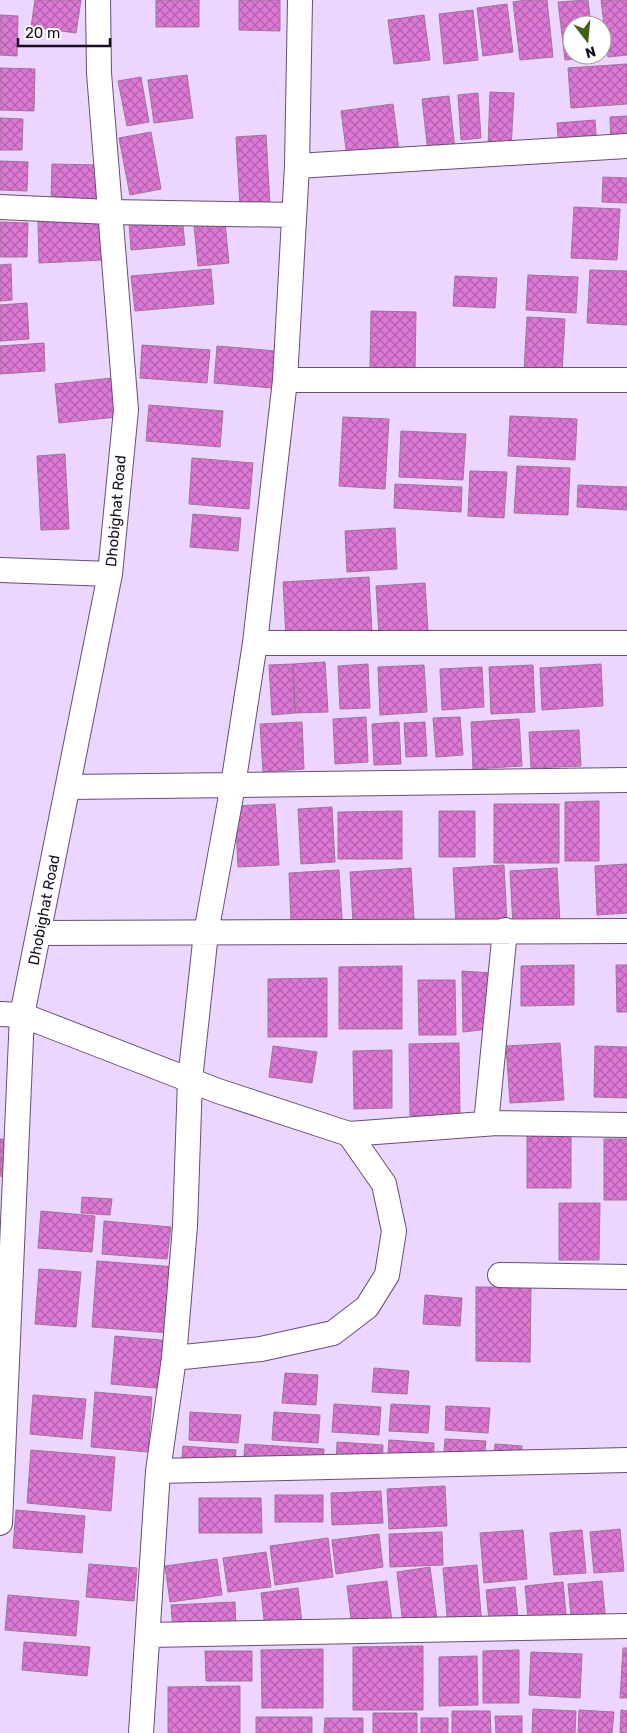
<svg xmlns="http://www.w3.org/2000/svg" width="627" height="1733" viewBox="0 0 627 1733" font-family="Rubik,sans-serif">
<defs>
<pattern id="building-cross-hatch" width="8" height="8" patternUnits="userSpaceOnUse" patternTransform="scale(1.25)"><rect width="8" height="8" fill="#dd78d5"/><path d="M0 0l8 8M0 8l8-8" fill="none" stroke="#b261ac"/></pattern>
</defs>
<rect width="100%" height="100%" fill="#ecd5fe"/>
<path fill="url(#building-cross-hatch)" stroke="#9f749a" d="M35,0H81L76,33L31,27Z
M156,0H199V27H156Z
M239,0H280V31L239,30Z
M526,0H547L553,57L520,60L513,2Z
M588,0L591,25H572V55H594V57L565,60L558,2Z
M601,0H627V55L608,57Z
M507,4L513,52L483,56L477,8Z
M473,10L478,60L444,64L439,14Z
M0,15L18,16L17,56L0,55Z
M424,15L430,60L394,64L388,20Z
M627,64V104L571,108L568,68Z
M0,68L35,69L34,111L0,110Z
M187,75L193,118L154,123L148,80Z
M141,77L149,122L127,126L118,81Z
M490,92L514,93L511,149L488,148Z
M478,93L481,138L461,140L458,95Z
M449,96L455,149L428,152L422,99Z
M393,104L399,150L347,156L341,111Z
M627,116V145H611L610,117Z
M0,118L23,119L22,150H0Z
M595,120L597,147L559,150L557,123Z
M151,132L161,189L130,195L119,138Z
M266,135L270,205L240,207L236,137Z
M0,161L28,162L27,191L0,190Z
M52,164L100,165L99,201L51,200Z
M603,177L627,178V203L602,202Z
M574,207L620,209L617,260L571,258Z
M182,217L185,245L131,250L129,222Z
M102,218L104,260L39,263L38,221Z
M0,222L28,223L27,257H0Z
M225,223L229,263L198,266L194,226Z
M11,264L12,300L0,301V265Z
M211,269L214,304L135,311L131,276Z
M590,270L627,271V325L587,323Z
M528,275L578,277L576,313L526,310Z
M455,276L497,278L495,308L453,306Z
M27,303L29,339L0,341V305Z
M371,311L416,312L415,370L370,369Z
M527,317L565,319L562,372L524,371Z
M44,343L45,371L0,374V346Z
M142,345L210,350L207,383L140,378Z
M217,346L276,351L272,388L214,383Z
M112,378L117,417L59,423L55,384Z
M149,405L223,411L220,447L146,441Z
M510,416L577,419L575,460L508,456Z
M343,417L389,419L385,489L339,486Z
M401,431L466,434L463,480L399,477Z
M65,454L69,529L41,530L37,456Z
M192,458L253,463L249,509L189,504Z
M517,466L570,468L568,515L514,513Z
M470,471L507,472L504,518L468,516Z
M395,484L462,487L461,512L394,508Z
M578,485L627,487V510L577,507Z
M193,514L241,518L238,551L190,547Z
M395,528L397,569L347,572L345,531Z
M369,577L372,633L286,637L283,582Z
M425,583L428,631L379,634L376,586Z
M325,662L328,712L295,713L293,664Z
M293,664L295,713L272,715L269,665Z
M368,664L370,708L340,709L338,666Z
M601,664L603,706L542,710L540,668Z
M424,665L427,712L380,715L378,667Z
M533,665L535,712L491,714L489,667Z
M482,667L484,707L442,710L440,669Z
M366,717L368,762L335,764L333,719Z
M460,717L463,755L436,757L433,718Z
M519,719L522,766L473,769L471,722Z
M302,722L304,769L263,772L260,724Z
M399,722L401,764L374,765L372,724Z
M425,722L427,756L406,757L404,723Z
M579,730L581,766L531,768L529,732Z
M599,801V861H565V802Z
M275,804L279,865L238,867L235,806Z
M494,804H559V863H494Z
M332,807L335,862L301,864L298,809Z
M402,811V859H338V812Z
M439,811H475V857H439Z
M627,864V913L597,915L595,866Z
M504,865L507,923L456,926L453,868Z
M411,868L414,919L353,923L350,872Z
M557,868L560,923L513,926L510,871Z
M339,870L342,919L291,921L289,873Z
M574,965V1005L521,1006V966Z
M616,965H627V1012H617Z
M402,966V1029H339V967Z
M462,971L492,973L488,1029L463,1032Z
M327,978V1037H268V979Z
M418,980H455L456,1035H419Z
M459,1043L460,1115L410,1116L409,1044Z
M560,1043L564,1100L510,1103L506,1046Z
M273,1046L317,1052L312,1083L269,1077Z
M595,1046L627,1047V1098L594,1097Z
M392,1050V1108L354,1109L353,1051Z
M527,1134H571V1188H527Z
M0,1139H11L7,1177L0,1176Z
M604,1139H627V1200H604Z
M82,1197L112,1199L110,1215L81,1213Z
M559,1203H600L599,1260H559Z
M41,1211L95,1216L92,1252L38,1248Z
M104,1221L171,1227L167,1259L102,1254Z
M97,1261L176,1267L170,1333L92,1327Z
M39,1269L81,1272L76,1327L35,1324Z
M476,1287H531L530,1362L476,1361Z
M425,1295L462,1298L460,1326L423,1324Z
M115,1336L171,1341L167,1389L111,1384Z
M374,1368L409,1371L407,1394L372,1392Z
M285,1373L318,1375L316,1405L282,1403Z
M95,1392L152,1397L148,1452L91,1447Z
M33,1395L86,1399L82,1439L30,1434Z
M334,1404L381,1407L379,1435L332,1432Z
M391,1404L430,1406L428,1433L389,1431Z
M446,1406L490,1408L488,1433L445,1430Z
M190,1412L241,1415L238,1443L189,1440Z
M274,1412L320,1415L318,1443L272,1440Z
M445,1439L486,1441L483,1469L443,1466Z
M389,1440L434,1443L433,1468L387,1465Z
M337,1442L383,1445L382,1471L336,1467Z
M245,1444L324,1449L323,1472L243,1466Z
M495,1444L522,1446L520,1466L493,1464Z
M183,1446L236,1450L234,1473L181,1469Z
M31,1450L115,1457L111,1511L27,1503Z
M445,1486L447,1526L389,1529L387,1489Z
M381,1491L383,1523L332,1525L331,1493Z
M275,1495H323V1522H275Z
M199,1498H261L262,1533H199Z
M16,1510L85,1516L82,1553L13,1548Z
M620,1529L624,1571L594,1573L590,1532Z
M523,1530L527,1579L484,1583L480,1533Z
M582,1530L586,1573L554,1575L550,1533Z
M442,1532L443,1565L390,1567L389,1534Z
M379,1534L383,1567L336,1574L332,1540Z
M328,1538L333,1577L275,1585L270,1546Z
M266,1552L271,1587L228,1592L223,1558Z
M217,1559L222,1595L170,1602L165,1566Z
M89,1564L137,1568L134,1601L86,1597Z
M477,1565L482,1626L448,1628L443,1568Z
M430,1567L437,1620L403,1625L397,1572Z
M387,1581L392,1622L352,1627L347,1586Z
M602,1581L606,1623L572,1626L568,1584Z
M563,1582L567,1625L529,1628L525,1586Z
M515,1587L519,1628L490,1631L486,1590Z
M298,1588L302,1623L265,1628L261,1593Z
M8,1595L79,1601L76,1636L5,1630Z
M235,1602L236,1629L173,1632L171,1605Z
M24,1642L90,1647L87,1676L22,1670Z
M423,1646V1710H353V1647Z
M623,1648H627V1698H620Z
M323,1649V1708H262L261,1650Z
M519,1650V1703H483V1651Z
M205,1651H252V1681H206Z
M531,1652L582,1654L580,1698L529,1695Z
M477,1656L478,1705L439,1706V1657Z
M240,1686V1733H168V1687Z
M533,1709L576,1711L575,1733H532Z
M579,1710L614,1712L612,1733H578Z
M621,1710L627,1711V1733H620Z
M452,1711H490L491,1733H452Z
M373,1713H417V1733H373Z
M495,1716H522V1733H496Z
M256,1717H312V1733H256Z
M325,1718H363V1733H324Z
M421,1718H448V1733H421Z"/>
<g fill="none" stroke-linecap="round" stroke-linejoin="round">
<defs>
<path id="minor" d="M297,166L627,146
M0,207L110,212L294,215
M285,380H627
M0,570L110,574
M255,643H627
M68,787L627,780
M39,933L627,931
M0,1014L22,1015L218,1091L349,1134L497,1123L627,1125
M486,1124L505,930
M500,1275L627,1277
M174,1358L261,1349L333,1333L367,1307L387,1275L394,1231L384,1184L349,1134
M158,1471L627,1460
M0,1523L22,1015L110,574L126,410L99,73L98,0
M148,1635L627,1626
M141,1733L158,1471L174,1358L185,1226L190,1080L206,933L233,785L255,643L285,380L297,166L300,0"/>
</defs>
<use href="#minor" stroke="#674e7a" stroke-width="26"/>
<use href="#minor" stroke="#fff" stroke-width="24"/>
</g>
<g text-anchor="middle" stroke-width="4" stroke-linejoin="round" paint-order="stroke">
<g font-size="15" fill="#1a0f21" stroke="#fff">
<text transform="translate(116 511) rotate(-85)" y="5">Dhobighat Road</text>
<text transform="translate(44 910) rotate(-79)" y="5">Dhobighat Road</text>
</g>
</g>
<g transform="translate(587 40) rotate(164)"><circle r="24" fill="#ffffff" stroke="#a39fa6"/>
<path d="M0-4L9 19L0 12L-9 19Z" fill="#416116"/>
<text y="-8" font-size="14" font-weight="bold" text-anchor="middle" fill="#1a0f21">N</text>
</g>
<path d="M18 38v8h92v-8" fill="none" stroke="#1a0f21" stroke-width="2.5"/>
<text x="25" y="38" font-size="15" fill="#1a0f21" stroke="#ffffff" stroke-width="4" paint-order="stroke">20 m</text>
</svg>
